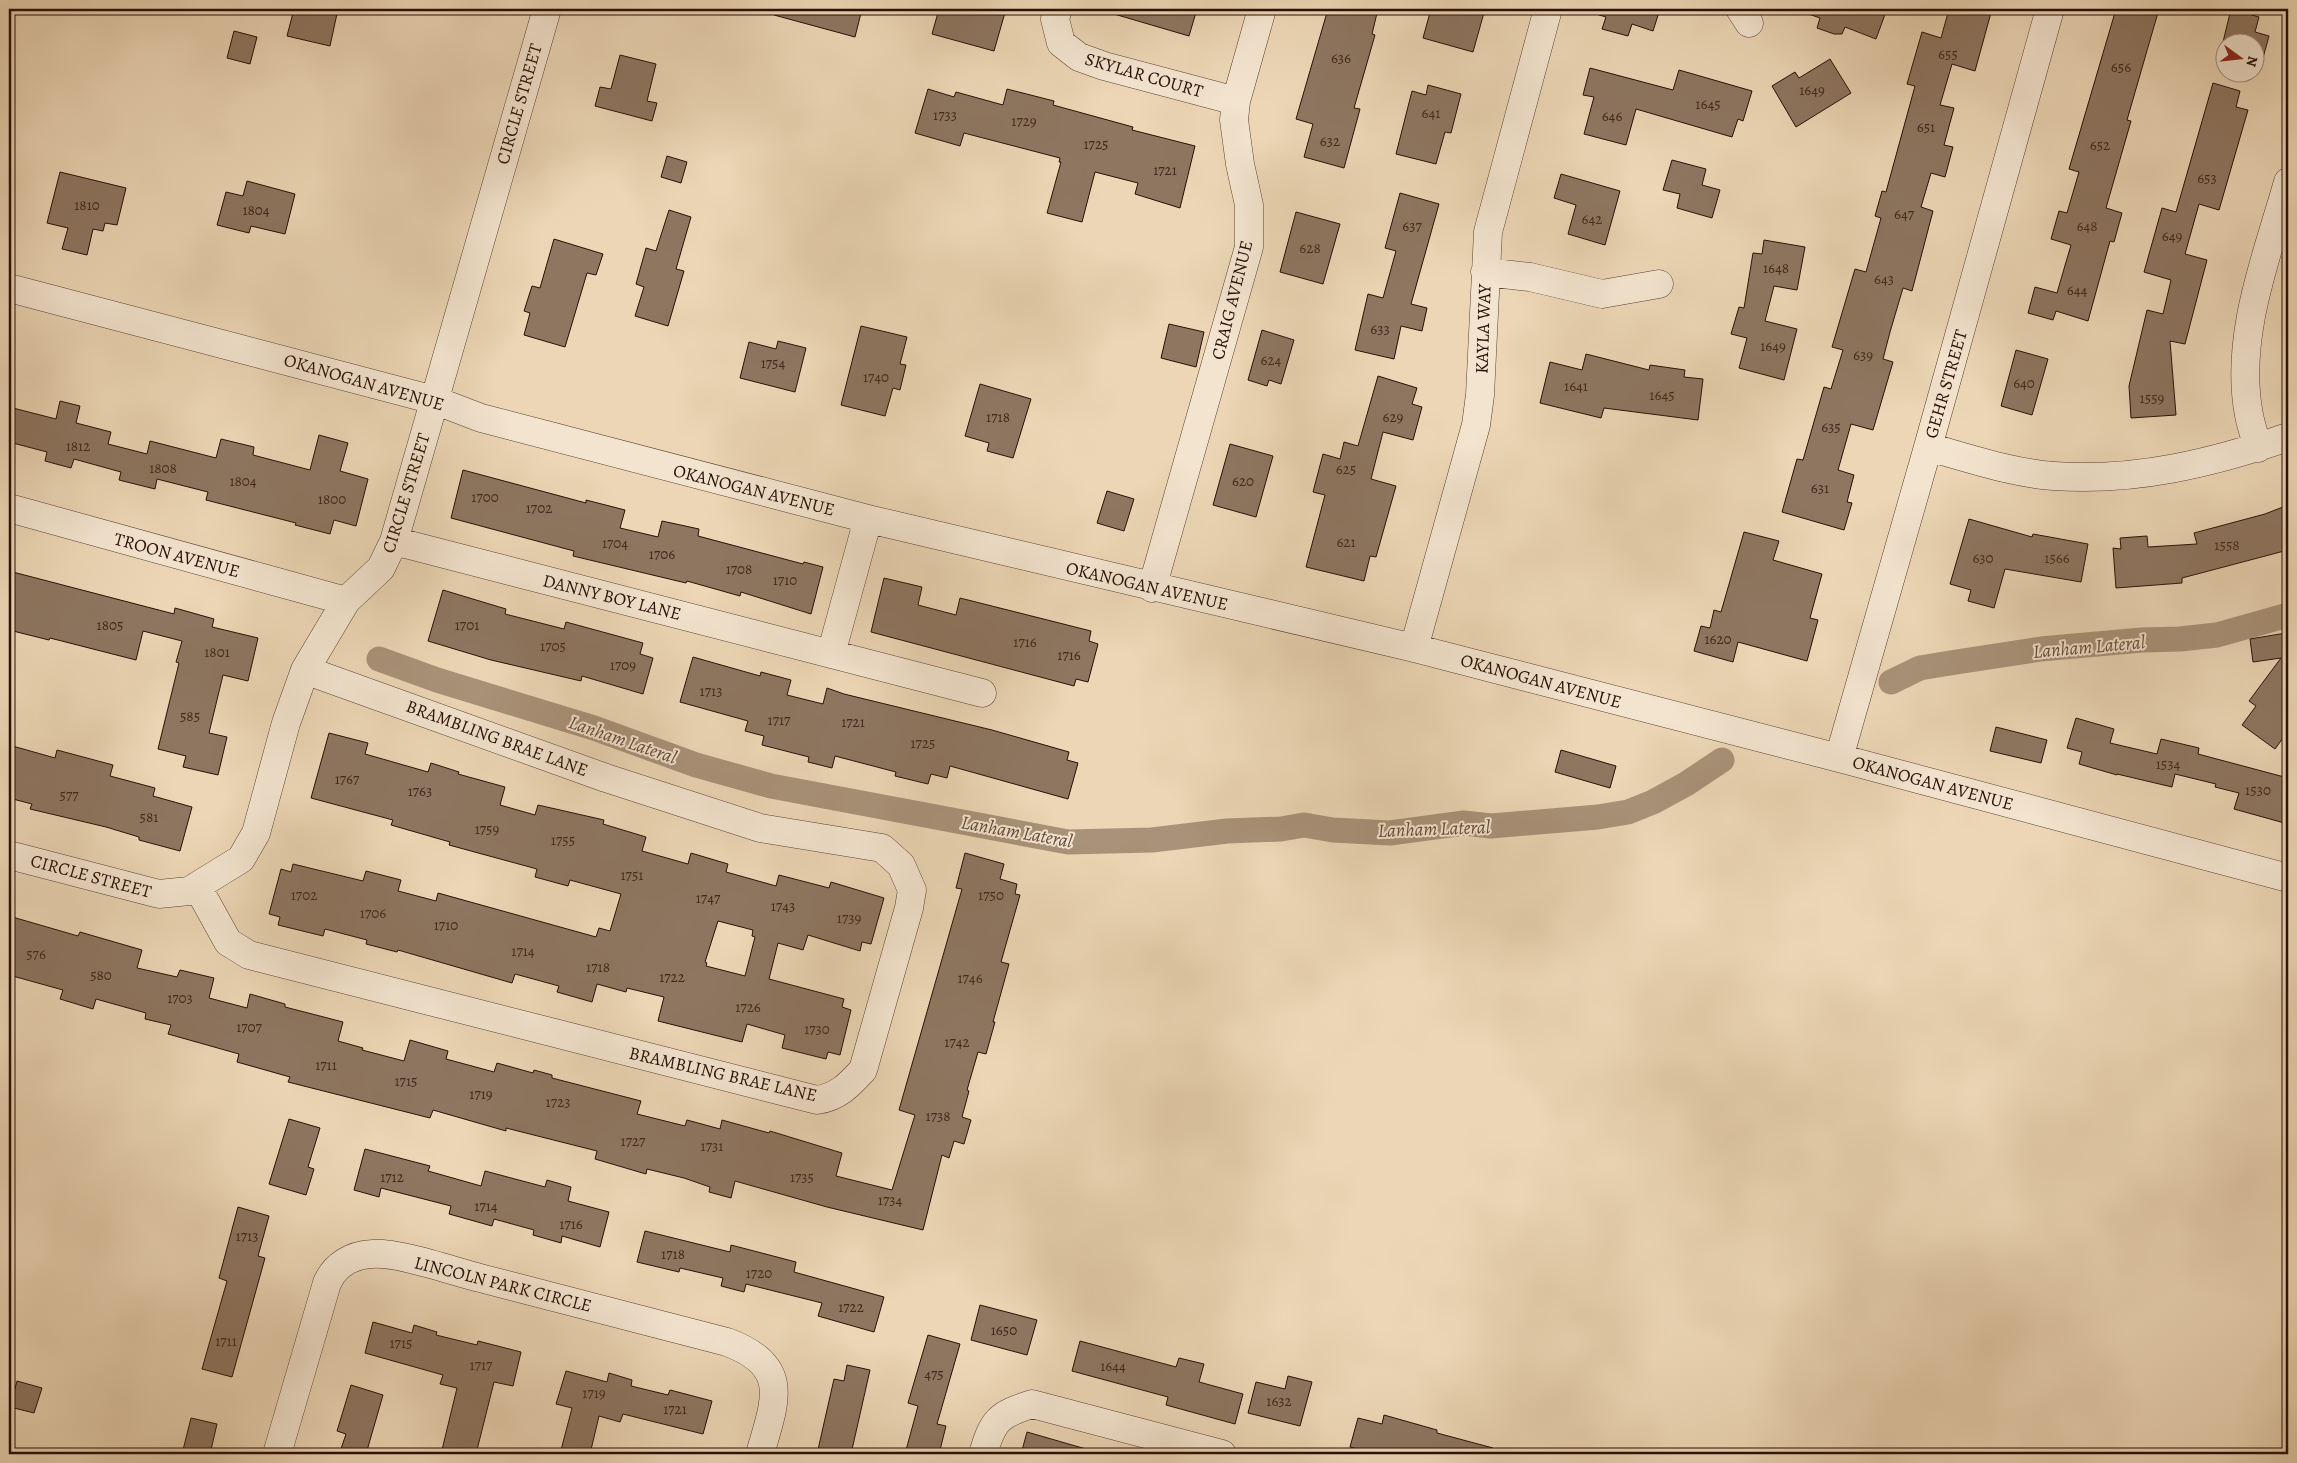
<svg xmlns="http://www.w3.org/2000/svg" width="2297" height="1463" viewBox="0 0 2297 1463" font-family="Alegreya,serif">
<rect width="100%" height="100%" fill="#ecd6b5"/>
<filter id="stains"><feTurbulence type="fractalNoise" baseFrequency=".004" numOctaves="4"/><feColorMatrix values="0 0 0 0 .2 0 0 0 0 .09 0 0 0 0 .02 0 0 0 .5 -.17"/></filter>
<radialGradient id="worn" r=".72"><stop offset=".6" stop-color="#630" stop-opacity="0"/><stop offset="1" stop-color="#630" stop-opacity=".3"/></radialGradient>
<g fill="none" stroke-linecap="round" stroke-linejoin="round">
<path stroke="#a99279" stroke-width="25" d="M379,659L437,680L594,728L696,765L771,786L1068,842L1152,840L1227,831L1281,829L1304,825L1333,830L1390,833L1464,823L1491,826L1598,817L1628,812L1653,802L1686,784L1722,760
M1891,682L1920,668L1950,663L2041,649L2142,640L2180,639L2217,635L2288,615"/>
</g>
<path fill="#8e7661" stroke="#280f05" fill-rule="evenodd" d="M294,9H338L330,46L287,36Z
M775,9H862L855,37L774,15Z
M939,9H1006L994,51L932,34Z
M1115,9H1197L1189,36L1114,14Z
M1328,9H1378L1372,34L1375,35L1354,108L1360,109L1344,168L1304,157L1313,124L1296,119Z
M1431,9H1485L1473,52L1423,38Z
M1596,9H1660L1653,31L1632,24L1628,36L1602,29L1606,17L1596,14Z
M1801,9H1887L1876,39L1845,27L1842,34H1834L1817,28L1820,18L1800,11Z
M1949,9H1992L1975,71L1952,64L1940,105L1954,108L1944,145L1953,147L1945,177L1931,173L1921,207L1933,211L1912,291L1903,288L1890,332L1883,359L1893,362L1873,430L1851,424L1838,470L1854,475L1847,502L1852,503L1844,530L1782,512L1797,459L1803,460L1824,387L1831,389L1843,350L1832,347L1855,269L1866,272L1881,218L1875,216L1882,191L1886,192L1915,86L1907,84L1922,32L1941,38Z
M2116,9H2159L2127,120L2131,121L2106,208L2122,213L2114,242L2110,241L2088,321L2056,311L2053,320L2028,313L2035,287L2057,293L2071,245L2051,239L2059,211L2067,213L2079,172L2069,169Z
M2231,9L2259,17L2255,32L2269,36L2263,58L2254,55V42H2224V47L2222,46Z
M234,31L257,37L250,64L227,58Z
M620,55L656,64L647,101L657,103L652,121L595,106L600,87L611,89Z
M1830,59L1851,93L1796,127L1772,86L1795,72L1799,78Z
M1590,68L1673,90L1679,70L1752,91L1743,121L1738,119L1732,137L1636,109L1626,145L1584,134L1594,97L1583,95Z
M2213,83L2240,91L2236,107L2248,110L2219,210L2199,204L2185,254L2207,260L2185,344L2170,341L2176,415L2131,418L2129,386L2147,310L2163,314L2171,280L2144,272L2162,208L2176,212Z
M1428,85L1461,94L1451,133L1445,132L1436,164L1396,154L1412,91L1426,95Z
M928,89L954,97L956,92L1003,105L1007,89L1054,101L1053,105L1133,127L1132,130L1195,146L1180,208L1135,194L1138,183L1095,172L1082,222L1047,213L1061,162H1059L1060,158L964,133L960,146L915,133Z
M667,156L687,162L681,183L661,177Z
M1672,160L1706,169L1702,185L1720,190L1712,218L1677,208L1680,194L1663,190Z
M60,172L126,188L117,225L105,223L103,231L93,229L87,255L62,249L68,228L47,223Z
M1561,174L1620,191L1605,245L1568,234L1576,205L1554,198Z
M247,181L295,194L285,234L251,226L249,233L217,225L226,192L243,196Z
M1400,193L1439,204L1411,304L1427,308L1422,331L1401,326L1394,359L1355,350L1368,294L1383,298L1396,251L1385,248Z
M669,210L691,217L676,269L684,271L668,326L635,316L644,287L636,284L646,248L656,251Z
M1296,212L1340,224L1323,284L1280,272Z
M554,239L603,254L596,275L587,273L565,347L524,335L530,313L524,311L532,286L540,288Z
M1764,240L1805,247L1797,290L1774,286L1765,321L1797,329L1784,380L1739,368L1747,338L1731,334L1739,307L1744,308L1753,253L1762,254Z
M1169,324L1204,332L1196,367L1161,358Z
M861,326L907,337L900,364L906,365L900,390L893,388L885,416L841,405Z
M1262,330L1294,340L1281,384L1269,380L1267,386L1248,380Z
M778,341L806,348L795,392L740,378L749,342L776,349Z
M2016,350L2048,359L2032,415L2001,406Z
M1586,354L1649,370L1650,365L1685,370L1684,377L1703,379L1698,420L1604,408L1601,418L1540,403L1550,362L1582,370Z
M1378,376L1417,388L1412,404L1422,407L1413,440L1383,432L1371,479L1396,486L1376,557L1370,556L1364,581L1306,567L1325,495L1313,492L1323,454L1340,459L1344,442L1358,446Z
M980,384L1031,399L1013,458L987,451L989,443L965,436Z
M60,401L80,406L76,423L111,432L108,444L147,454L150,441L216,458L221,439L254,447L253,455L310,470L319,435L348,443L340,471L368,479L356,526L334,520L330,534L295,525L296,523L206,500L208,492L157,479L155,489L119,480L121,472L74,459L71,468L45,461L47,452L9,442V407L56,419Z
M1230,444L1273,456L1256,517L1213,505Z
M463,470L586,503V500L625,510L620,528L658,537L662,521L699,529L698,536L803,564L804,562L823,567L811,614L741,592L740,596L687,581L686,583L573,556L574,551L451,518Z
M1107,491L1134,499L1124,531L1097,523Z
M2288,505V550L2182,578V583L2116,588L2113,548L2121,549L2120,538L2147,536L2148,547L2197,544L2194,533L2265,514Z
M1969,519L2032,537L2033,534L2088,544L2081,582L2005,569L1994,608L1968,601L1971,590L1950,584Z
M1744,532L1779,541L1773,560L1822,574L1810,618L1818,620L1807,661L1738,642L1733,662L1694,651L1701,626L1710,628L1714,610L1721,612Z
M9,571L174,614L175,608L214,619L212,627L258,638L248,681L223,675L209,733L227,737L218,775L183,767L186,756L158,749L179,663L176,662L182,641L143,631L136,660L50,638L49,640L9,630Z
M884,578L922,587L918,605L956,615L960,598L1091,631L1089,641L1098,644L1088,682L1076,679L1074,686L871,632Z
M443,590L506,609L505,614L564,629L566,622L643,643L640,654L653,658L643,694L582,676L581,681L491,660L428,641Z
M2286,633L2288,647V731L2275,749L2242,725L2256,706L2249,701L2281,658L2253,662L2250,639Z
M693,657L760,676L761,672L791,680L787,695L823,704L827,688L844,694L992,730L1069,752L1067,760L1078,763L1068,799L950,766L947,778L931,774L928,784L895,776L896,772L835,756L832,768L808,762L809,757L762,745L764,736L745,731L748,721L680,702Z
M2076,718L2114,729L2110,743L2157,754L2161,739L2199,748L2198,754L2288,778V824L2234,809L2239,793L2215,787L2216,784L2175,774L2172,787L2117,774V775L2079,764L2082,752L2067,748Z
M1996,727L2047,740L2041,763L1990,751Z
M329,733L368,743L365,754L428,772L431,763L459,772L458,774L505,787L500,805L535,815L538,805L604,820L603,824L646,837L642,851L688,864L691,853L728,864L726,872L776,886L779,875L829,888L831,882L884,898L871,944L862,942L860,951L808,935L803,950L778,943L769,979L844,999L842,1007L851,1010L840,1055L828,1052L826,1059L782,1048L785,1035L747,1024L742,1042L658,1021L664,997L627,988L626,992L597,984L592,1002L557,992L559,986L515,974L512,983L398,950L397,952L366,944L367,940L325,929L323,936L278,925L280,917L269,914L281,869L291,872L293,864L363,881L366,871L401,880L398,891L436,901L438,893L596,937L599,928L610,931L621,894L570,880L568,886L535,877L537,869L449,845L450,842L391,825L393,820L311,798ZM718,921L753,930L752,936L755,937L745,976L706,966L707,963L705,962Z
M9,745L55,758L57,750L113,765L110,776L155,788L153,796L192,807L180,851L139,840V837L106,827L30,809L32,804L9,798Z
M1561,750L1616,766L1610,788L1555,772Z
M965,853L1004,864L1000,879L1017,884L1015,894L1020,895L1001,962L1009,964L993,1022H995L986,1054L978,1052L967,1090L969,1091L962,1117L971,1120L964,1144L954,1141L949,1158L942,1155L923,1230L827,1207L735,1181L731,1198L709,1192L710,1187L684,1178L647,1169L646,1174L595,1159L597,1151L506,1128V1131L433,1110L430,1118L288,1082L290,1077L237,1062L239,1054L168,1034L171,1025L145,1019L146,1013L96,999L93,1009L60,999L63,990L9,975V916L78,936L80,932L142,950L137,968L177,977L180,970L214,978L209,998L247,1008L250,994L285,1004V1007L343,1022L338,1041L363,1048L362,1050L404,1061L410,1040L448,1051L446,1059L494,1072L497,1063L533,1073L534,1070L552,1075V1078L641,1101L637,1114L685,1126L687,1120L720,1129L722,1120L769,1133L770,1131L842,1153L836,1176L892,1190L915,1115L899,1110L962,889L956,888Z
M289,1119L320,1128L308,1167L314,1169L306,1195L269,1184Z
M365,1149L430,1166L428,1171L481,1186L485,1171L545,1187L547,1180L571,1187L568,1201L609,1212L600,1247L562,1236L561,1243L533,1235L534,1230L494,1219L492,1226L449,1214L451,1206L381,1188L379,1197L354,1190Z
M238,1207L269,1216L258,1256L265,1258L232,1377L202,1369L227,1281L219,1278Z
M645,1231L730,1252L731,1245L796,1262L794,1272L884,1297L874,1332L818,1316L822,1303L746,1284L744,1292L721,1286L723,1278L680,1268L679,1272L637,1262Z
M980,1305L1037,1320L1027,1355L971,1340Z
M373,1322L412,1333L414,1325L437,1332L436,1335L477,1345L478,1341L521,1352L513,1386L494,1382L476,1454H441L457,1388L440,1384L443,1375L365,1353Z
M928,1335L960,1344L937,1424L946,1426L939,1454H905L918,1406L908,1403Z
M1080,1341L1176,1367L1179,1358L1204,1364L1199,1382L1243,1394L1235,1424L1166,1405L1168,1397L1072,1371Z
M847,1365L870,1370L851,1454H817L834,1379L844,1381Z
M566,1371L607,1382L609,1373L632,1380L631,1386L668,1395L670,1390L712,1401L703,1434L623,1414L620,1422L599,1416L590,1454H560L572,1408L556,1404Z
M1288,1376L1312,1382L1300,1426L1248,1413L1256,1382L1285,1389Z
M17,1381L42,1388L34,1413L10,1407Z
M351,1385L383,1395L366,1454H357L341,1449L346,1434L337,1431Z
M1384,1415L1437,1430V1433L1493,1448V1454H1376L1350,1447L1358,1418L1382,1424Z
M191,1418L217,1424L210,1454H182Z
M1027,1432L1086,1449L1085,1454H1021Z"/>
<g fill="none" stroke-linecap="round" stroke-linejoin="round">
<defs>
<path id="minor" d="M1058,9L1055,19L1061,43L1079,57L1104,66L1236,101
M1740,9L1749,23
M1485,272L1530,277L1602,294L1659,284
M9,288L434,400L481,418L868,519L1414,648L1839,758L2288,878
M1928,447C1969,458 2011,473 2054,476C2134,482 2213,463 2288,437
M2258,448C2255,437 2251,426 2249,415C2234,337 2267,256 2288,182
M9,508L346,601
M394,541L982,693
M1152,588L1249,247V205L1240,164L1234,120L1236,101L1262,9
M1414,648L1476,425L1480,395L1488,232L1548,9
M831,654L868,519
M1839,758L1928,447L2050,9
M9,855L159,894L189,891L241,859L256,833L286,723L305,670L346,601L381,568L394,541L547,9
M197,886L228,942L249,955L817,1100C838,1097 849,1085 863,1070L909,908L912,890L901,865L882,848L760,828L606,778L305,670
M277,1454L327,1283C335,1265 352,1255 372,1254C399,1252 452,1271 480,1278C562,1299 645,1321 727,1342C792,1366 775,1401 760,1454
M983,1454C993,1420 998,1415 1032,1404L1222,1454"/>
</defs>
<use href="#minor" stroke="#594131" stroke-width="29"/>
<use href="#minor" stroke="#f3e4cf" stroke-width="28"/>
</g>
<g text-anchor="middle" stroke-width="4" stroke-linejoin="round" paint-order="stroke">
<g font-size="15" fill="#42291c">
<text x="1948" y="59">655</text>
<text x="1341" y="63">636</text>
<text x="2121" y="72">656</text>
<text x="1812" y="95">1649</text>
<text x="1708" y="109">1645</text>
<text x="1431" y="118">641</text>
<text x="945" y="120">1733</text>
<text x="1612" y="121">646</text>
<text x="1024" y="126">1729</text>
<text x="1926" y="132">651</text>
<text x="1330" y="146">632</text>
<text x="1096" y="149">1725</text>
<text x="2100" y="150">652</text>
<text x="1165" y="175">1721</text>
<text x="2207" y="183">653</text>
<text x="87" y="210">1810</text>
<text x="256" y="215">1804</text>
<text x="1904" y="219">647</text>
<text x="1592" y="224">642</text>
<text x="1412" y="231">637</text>
<text x="2087" y="231">648</text>
<text x="2172" y="241">649</text>
<text x="1310" y="253">628</text>
<text x="1776" y="273">1648</text>
<text x="1884" y="284">643</text>
<text x="2077" y="295">644</text>
<text x="1380" y="334">633</text>
<text x="1773" y="351">1649</text>
<text x="1863" y="360">639</text>
<text x="1271" y="365">624</text>
<text x="773" y="368">1754</text>
<text x="876" y="382">1740</text>
<text x="2024" y="388">640</text>
<text x="1576" y="391">1641</text>
<text x="1662" y="400">1645</text>
<text x="2152" y="403">1559</text>
<text x="998" y="422">1718</text>
<text x="1393" y="422">629</text>
<text x="1831" y="432">635</text>
<text x="78" y="451">1812</text>
<text x="163" y="473">1808</text>
<text x="1346" y="474">625</text>
<text x="243" y="486">1804</text>
<text x="1243" y="486">620</text>
<text x="1820" y="493">631</text>
<text x="485" y="502">1700</text>
<text x="332" y="504">1800</text>
<text x="539" y="513">1702</text>
<text x="1346" y="547">621</text>
<text x="615" y="548">1704</text>
<text x="2227" y="550">1558</text>
<text x="662" y="559">1706</text>
<text x="1983" y="563">630</text>
<text x="2057" y="563">1566</text>
<text x="739" y="574">1708</text>
<text x="785" y="585">1710</text>
<text x="110" y="630">1805</text>
<text x="467" y="630">1701</text>
<text x="1718" y="644">1620</text>
<text x="1025" y="647">1716</text>
<text x="553" y="651">1705</text>
<text x="217" y="657">1801</text>
<text x="1069" y="660">1716</text>
<text x="623" y="670">1709</text>
<text x="711" y="696">1713</text>
<text x="190" y="721">585</text>
<text x="779" y="725">1717</text>
<text x="853" y="727">1721</text>
<text x="923" y="748">1725</text>
<text x="2168" y="769">1534</text>
<text x="347" y="784">1767</text>
<text x="2258" y="795">1530</text>
<text x="420" y="796">1763</text>
<text x="69" y="800">577</text>
<text x="149" y="822">581</text>
<text x="487" y="834">1759</text>
<text x="563" y="845">1755</text>
<text x="632" y="880">1751</text>
<text x="304" y="900">1702</text>
<text x="991" y="900">1750</text>
<text x="708" y="903">1747</text>
<text x="783" y="911">1743</text>
<text x="373" y="918">1706</text>
<text x="849" y="923">1739</text>
<text x="446" y="930">1710</text>
<text x="523" y="956">1714</text>
<text x="36" y="959">576</text>
<text x="598" y="972">1718</text>
<text x="101" y="980">580</text>
<text x="672" y="982">1722</text>
<text x="970" y="983">1746</text>
<text x="180" y="1003">1703</text>
<text x="748" y="1012">1726</text>
<text x="249" y="1032">1707</text>
<text x="817" y="1034">1730</text>
<text x="957" y="1047">1742</text>
<text x="326" y="1070">1711</text>
<text x="406" y="1086">1715</text>
<text x="481" y="1099">1719</text>
<text x="558" y="1107">1723</text>
<text x="938" y="1121">1738</text>
<text x="633" y="1146">1727</text>
<text x="712" y="1151">1731</text>
<text x="392" y="1182">1712</text>
<text x="802" y="1182">1735</text>
<text x="890" y="1205">1734</text>
<text x="486" y="1211">1714</text>
<text x="571" y="1229">1716</text>
<text x="247" y="1241">1713</text>
<text x="673" y="1259">1718</text>
<text x="759" y="1278">1720</text>
<text x="851" y="1312">1722</text>
<text x="1004" y="1335">1650</text>
<text x="226" y="1346">1711</text>
<text x="401" y="1348">1715</text>
<text x="481" y="1370">1717</text>
<text x="1113" y="1371">1644</text>
<text x="934" y="1379">475</text>
<text x="594" y="1398">1719</text>
<text x="1279" y="1406">1632</text>
<text x="675" y="1414">1721</text>
</g>
<g font-size="18" fill="#280f05" stroke="#f3e4cf">
<text transform="translate(1144 75) rotate(16)" y="6">SKYLAR COURT</text>
<text transform="translate(519 104) rotate(-74)" y="6">CIRCLE STREET</text>
<text transform="translate(1232 300) rotate(-76)" y="6">CRAIG AVENUE</text>
<text transform="translate(1483 329) rotate(-88)" y="6">KAYLA WAY</text>
<text transform="translate(364 382) rotate(16)" y="6">OKANOGAN AVENUE</text>
<text transform="translate(1946 384) rotate(-74)" y="6">GEHR STREET</text>
<text transform="translate(754 490) rotate(14)" y="6">OKANOGAN AVENUE</text>
<text transform="translate(406 493) rotate(-73)" y="6">CIRCLE STREET</text>
<text transform="translate(177 555) rotate(15)" y="6">TROON AVENUE</text>
<text transform="translate(1147 586) rotate(13)" y="6">OKANOGAN AVENUE</text>
<text transform="translate(612 597) rotate(14)" y="6">DANNY BOY LANE</text>
<text transform="translate(1541 681) rotate(15)" y="6">OKANOGAN AVENUE</text>
<text transform="translate(497 738) rotate(20)" y="6">BRAMBLING BRAE LANE</text>
<text transform="translate(1933 783) rotate(15)" y="6">OKANOGAN AVENUE</text>
<text transform="translate(91 876) rotate(15)" y="6">CIRCLE STREET</text>
<text transform="translate(723 1074) rotate(13)" y="6">BRAMBLING BRAE LANE</text>
<text transform="translate(503 1284) rotate(14)" y="6">LINCOLN PARK CIRCLE</text>
</g>
<g font-size="19" font-style="italic" fill="#624a39" stroke="#f3e4cf">
<text transform="translate(2089 646) rotate(-5)" y="7">Lanham Lateral</text>
<text transform="translate(623 739) rotate(19)" y="7">Lanham Lateral</text>
<text transform="translate(1434 828) rotate(-2)" y="7">Lanham Lateral</text>
<text transform="translate(1017 831) rotate(10)" y="7">Lanham Lateral</text>
</g>
</g>
<rect width="2297" height="1463" fill="none" stroke="#ecd6b5" stroke-width="30"/>
<rect x="10" y="10" width="2277" height="1443" fill="none" stroke="#280f05" stroke-width="2.5"/>
<rect x="15" y="15" width="2267" height="1433" fill="none" stroke="#280f05"/>
<g transform="translate(2240 58) rotate(105)"><circle r="24" fill="#f3e4cf" stroke="#a28f7e"/>
<path d="M0-4L9 19L0 12L-9 19Z" fill="#8f2418"/>
<text y="-8" font-size="14" font-weight="bold" text-anchor="middle" fill="#280f05">N</text>
</g>
<rect width="100%" height="100%" filter="url(#stains)"/>
<rect width="100%" height="100%" fill="url(#worn)"/>
</svg>
